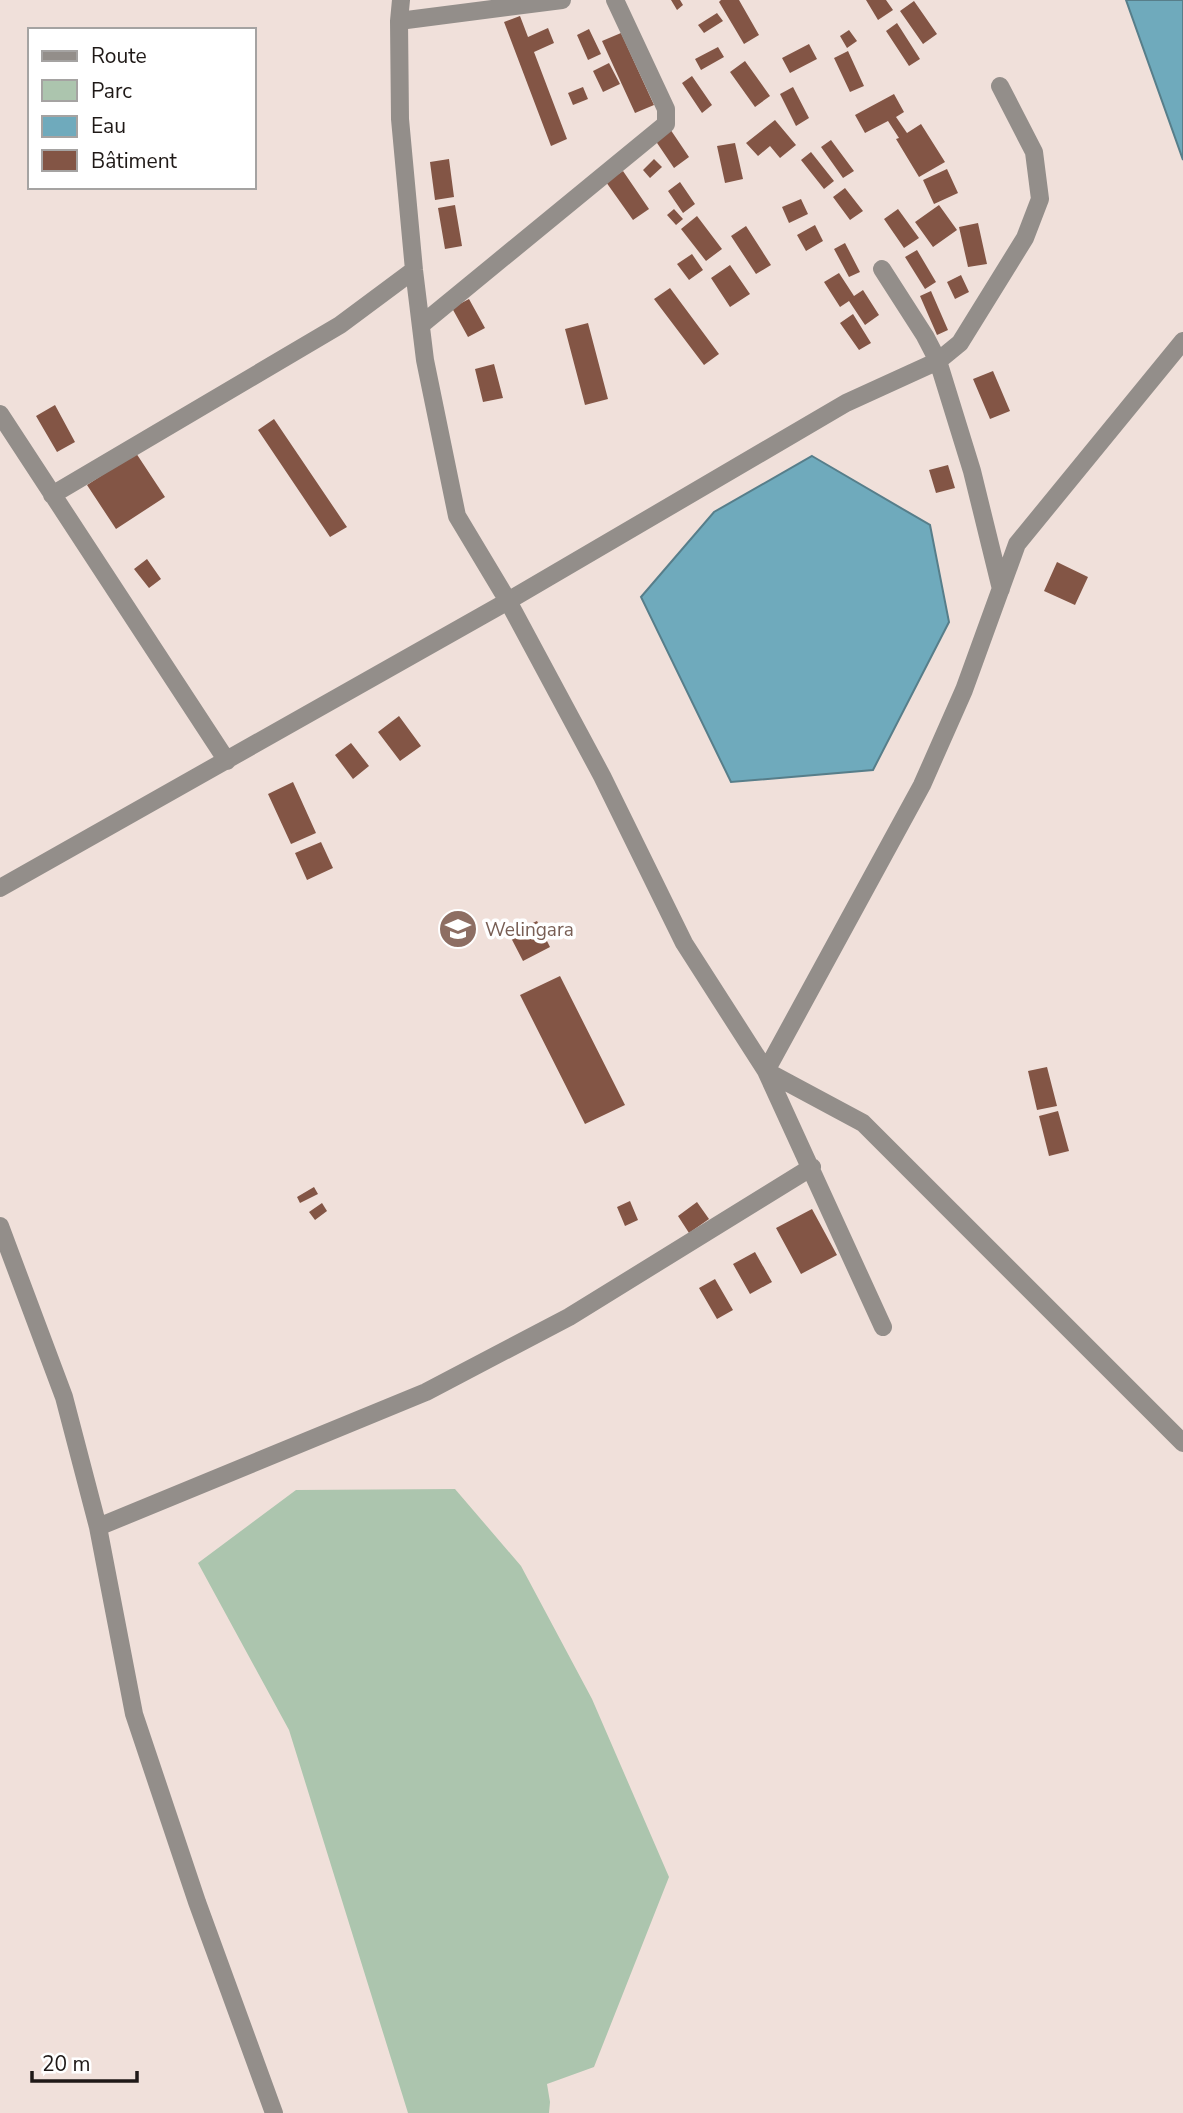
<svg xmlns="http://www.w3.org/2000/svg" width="1183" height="2113" viewBox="0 0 1183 2113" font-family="'Nunito Sans',sans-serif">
<rect width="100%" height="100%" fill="#f0e0da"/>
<path fill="#acc5ae" d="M455,1489L521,1566L592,1699L669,1877L594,2067L547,2084L550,2102L549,2113H408L289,1730L198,1563L296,1490Z"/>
<path fill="#6faabc" stroke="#577e8a" stroke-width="2" d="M1126,0H1183V160Z
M812,456L930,525L949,622L873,770L731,782L641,597L714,512Z"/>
<path fill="#835545" d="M671,0H680L683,5L677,10Z
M721,0H739L759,35L744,44L719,2Z
M866,0H886L893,10L878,20Z
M914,1L937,34L923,44L900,11Z
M717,13L723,21L704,33L698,25Z
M520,16L528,37L548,28L554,43L534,52L567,139L551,146L504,22Z
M897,23L920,59L909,66L886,31Z
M589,29L601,54L588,60L577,35Z
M849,30L857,41L847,48L840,36Z
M621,33L654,105L635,113L602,41Z
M809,44L817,59L790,73L782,58Z
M718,47L724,57L701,70L695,59Z
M848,51L864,86L850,92L834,58Z
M745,61L770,96L755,107L730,72Z
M609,63L620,84L603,92L593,71Z
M692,76L712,105L702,113L682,83Z
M583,87L588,99L573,105L568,93Z
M793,87L809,118L796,126L780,94Z
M894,94L904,112L896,117L907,133L921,124L945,162L919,177L896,139L899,138L888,121L865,133L855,115Z
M775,120L796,145L780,158L770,146L758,156L746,143Z
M668,126L689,157L674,168L653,137Z
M831,140L854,171L843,178L821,147Z
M735,143L743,179L725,183L717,146Z
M811,152L834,181L824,189L801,160Z
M449,159L454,197L435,200L430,162Z
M654,159L662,167L650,178L643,170Z
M947,169L958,193L934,204L923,180Z
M623,171L649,209L633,220L606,182Z
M680,182L695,204L683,213L668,191Z
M845,188L863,211L850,220L833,197Z
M801,199L808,214L789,223L782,207Z
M455,205L462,246L445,249L438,208Z
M939,205L957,230L933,247L915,222Z
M674,209L683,219L676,225L667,215Z
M898,209L919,238L904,248L884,219Z
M697,216L722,249L706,261L681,229Z
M978,223L987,264L968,267L959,227Z
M815,225L823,241L806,251L797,235Z
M746,226L771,265L756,274L731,236Z
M845,243L860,272L849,277L834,249Z
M917,250L936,282L925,289L905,257Z
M692,254L703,270L689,280L677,264Z
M730,265L750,294L730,307L711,278Z
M839,273L854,296L863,290L879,315L865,325L849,301L840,307L824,282Z
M961,275L969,292L955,299L947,282Z
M670,288L719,354L704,365L654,299Z
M931,291L948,330L937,335L920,296Z
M469,299L485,328L468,337L452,308Z
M853,314L871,343L859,350L840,323Z
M588,323L608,399L585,405L565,329Z
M494,364L503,398L483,402L475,369Z
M993,371L1010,411L990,419L973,379Z
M55,405L75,442L57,452L36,416Z
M274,419L347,527L330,537L258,430Z
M136,453L165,497L116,529L87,485Z
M948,465L955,488L936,493L929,470Z
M147,559L161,579L149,588L134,569Z
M1057,562L1088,577L1075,605L1044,591Z
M399,716L421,746L400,761L378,732Z
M351,743L369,766L353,779L335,755Z
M293,782L316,833L291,844L268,794Z
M321,842L333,868L307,880L295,853Z
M537,921L550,947L523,961L509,934Z
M560,976L625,1105L585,1124L520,995Z
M1047,1067L1057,1106L1037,1110L1028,1071Z
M1058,1111L1069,1151L1049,1156L1039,1116Z
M314,1187L318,1194L300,1203L297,1197Z
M630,1201L638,1220L625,1226L617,1207Z
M697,1202L709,1219L689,1233L678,1216Z
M322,1203L327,1211L315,1220L309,1212Z
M812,1209L837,1255L801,1274L776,1228Z
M755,1252L772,1282L750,1294L733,1264Z
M715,1279L733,1310L717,1319L699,1288Z"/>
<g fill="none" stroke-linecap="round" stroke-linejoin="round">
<path stroke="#938e8a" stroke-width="18" d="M401,0L399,21L400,119L414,270L425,360L457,516L508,601L602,776L684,943L766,1071L883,1327
M399,21L562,0
M882,269L925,336L938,361L972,471L1001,589
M421,325L666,124V109L615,0
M0,414L227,761
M52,495L340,325L414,270
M0,888L508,601L846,403L938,361L960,343L1025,238L1040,199L1034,152L1000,86
M766,1071L922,785L964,690L1017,544L1183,341
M766,1071L863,1123L1183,1443
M0,1226L64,1397L98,1527L134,1714L197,1902L274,2113
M98,1527L426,1392L569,1317L812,1167"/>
</g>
<defs>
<symbol id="school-disc" viewBox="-11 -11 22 22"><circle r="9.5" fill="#8d6e63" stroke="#fff"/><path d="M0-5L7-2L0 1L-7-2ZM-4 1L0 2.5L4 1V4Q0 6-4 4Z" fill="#fff"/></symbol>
</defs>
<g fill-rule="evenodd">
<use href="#school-disc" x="436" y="907" width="44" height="44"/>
</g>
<g text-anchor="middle" stroke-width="7" stroke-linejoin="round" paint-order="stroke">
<g font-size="19" fill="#785e54" stroke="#fff" text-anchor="start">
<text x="485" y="936">Welingara</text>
</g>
</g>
<rect x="28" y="28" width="228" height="161" fill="#ffffff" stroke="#a5a3a2" stroke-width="2"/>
<rect x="42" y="51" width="35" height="10" fill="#938e8a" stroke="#a5a3a2" stroke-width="2"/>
<text x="91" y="63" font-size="21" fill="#1f1917">Route</text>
<rect x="42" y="80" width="35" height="21" fill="#acc5ae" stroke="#a5a3a2" stroke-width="2"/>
<text x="91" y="98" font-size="21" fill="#1f1917">Parc</text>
<rect x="42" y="116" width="35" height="21" fill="#6faabc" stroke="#a5a3a2" stroke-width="2"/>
<text x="91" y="133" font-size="21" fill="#1f1917">Eau</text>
<rect x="42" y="150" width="35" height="21" fill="#835545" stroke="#a5a3a2" stroke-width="2"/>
<text x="91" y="168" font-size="21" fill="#1f1917">Bâtiment</text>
<path d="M32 2071v10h105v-10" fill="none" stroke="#1f1917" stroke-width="3.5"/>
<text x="42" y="2071" font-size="21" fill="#1f1917" stroke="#ffffff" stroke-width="5" paint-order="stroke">20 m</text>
</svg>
